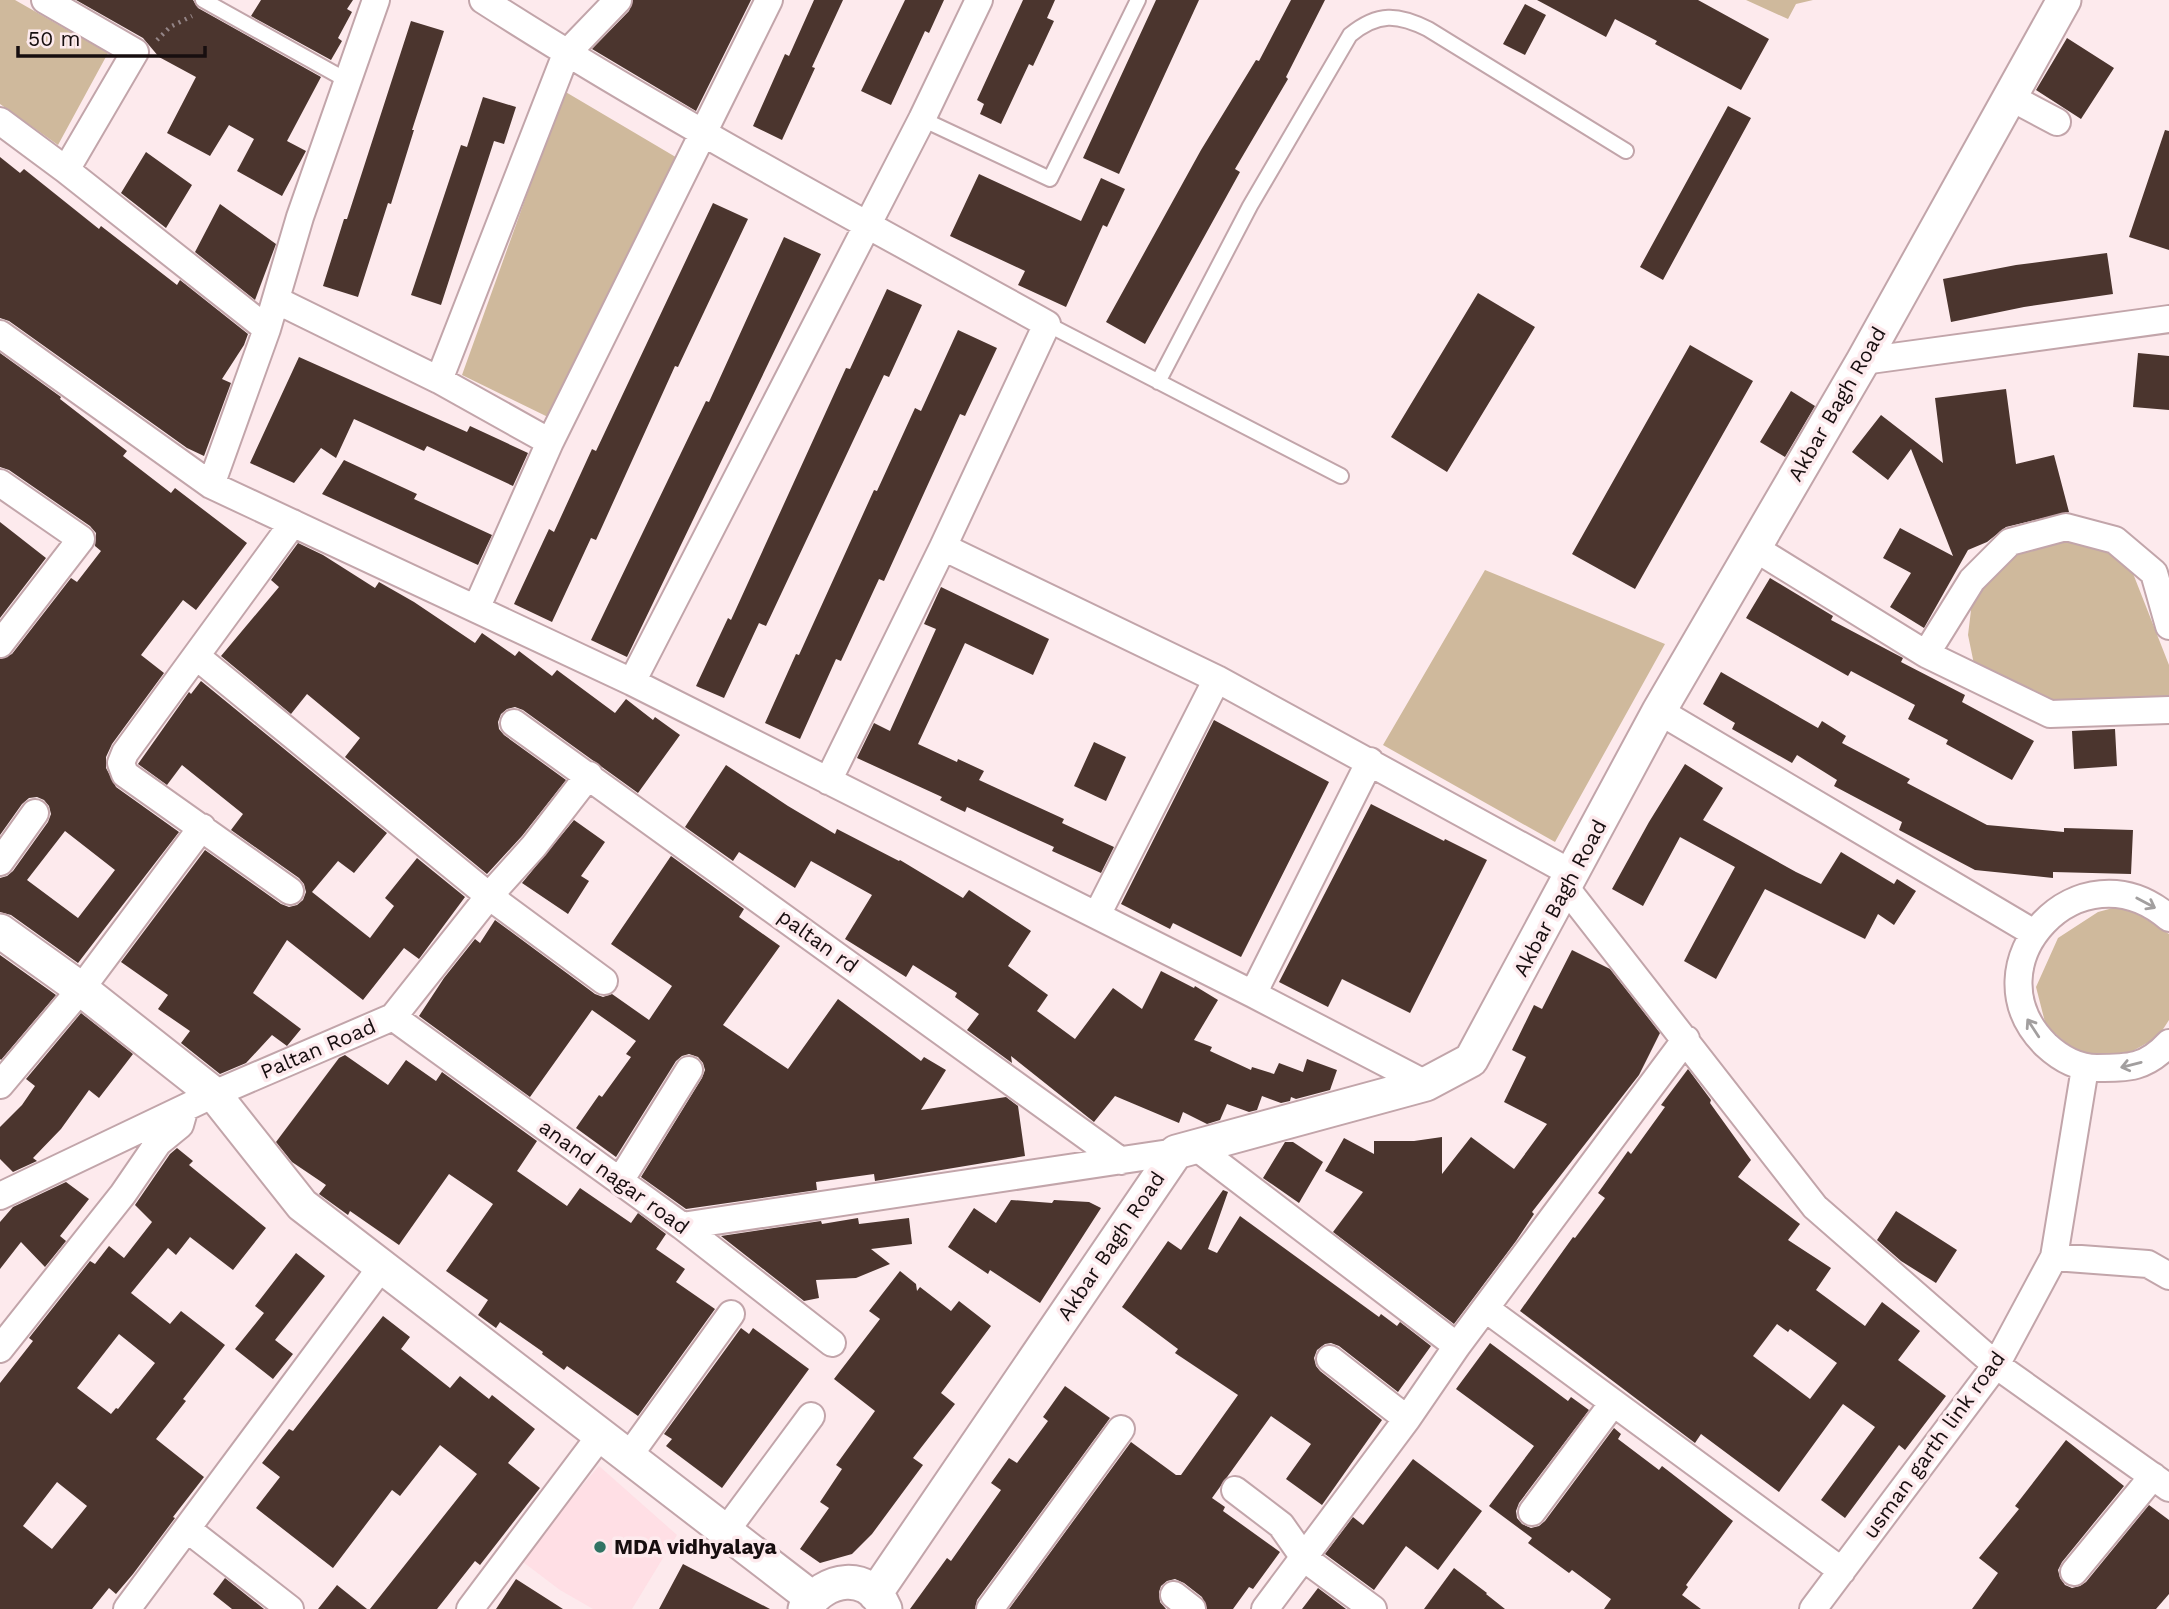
<svg xmlns="http://www.w3.org/2000/svg" width="2169" height="1609" viewBox="0 0 2169 1609" font-family="'Work Sans',sans-serif">
<rect width="100%" height="100%" fill="#fdeaed"/>
<path fill="#ffdfe5" d="M599,1466L677,1535L632,1609H593L560,1590L519,1559Z"/>
<path fill="#cfb99c" d="M0,0H15L108,53L58,145L0,104Z
M1746,0H1813L1796,4L1788,19Z
M564,91L679,159L550,418L462,375Z
M2076,533L2123,548L2169,665V703L2050,707L1975,669L1968,635L1972,602L2002,558Z
M1485,570L1665,644L1555,842L1383,745Z
M2124,905L2169,934V1020L2158,1037L2118,1059L2076,1051L2046,1026L2036,987L2058,938L2098,912Z"/>
<path fill="#4b352e" fill-rule="evenodd" d="M76,0H193L198,8L321,77L287,141L306,151L282,196L237,171L254,139L229,125L210,156L167,133L196,77L159,57L143,38Z
M261,0H353L347,9L352,12L338,38L342,41L331,60L251,16Z
M633,0H751L696,111L592,49L629,11Z
M814,0H843L812,67L815,68L782,140L753,126L785,54L789,56Z
M905,0H944L929,33L925,31L891,105L861,91Z
M1023,0H1055L1047,18L1054,21L1033,66L1029,64L1001,124L980,114L984,104L977,100Z
M1156,0H1199L1119,174L1083,158Z
M1291,0H1325L1286,77L1288,79L1235,169L1240,172L1145,344L1106,322L1201,150L1256,60L1259,61Z
M1537,0H1698L1769,39L1741,90L1655,44L1657,41L1615,19L1606,37Z
M1525,4L1546,15L1525,55L1503,44Z
M411,21L444,31L412,130H414L391,204L388,203L358,297L323,286L344,219H347Z
M2067,38L2114,68L2081,119L2036,90Z
M483,97L516,107L504,144L494,141L441,305L411,295L461,145L467,147Z
M1728,106L1751,118L1663,280L1640,267Z
M2165,130L2169,131V250L2129,237Z
M146,152L192,185L166,228L121,193Z
M0,157L20,173L24,169L99,229L101,226L177,285L180,280L248,334L244,345L222,379L231,383L204,456L187,448L9,321L0,318Z
M979,174L1081,221L1101,178L1125,189L1107,227L1103,225L1066,307L1018,285L1025,271L950,236Z
M713,203L748,219L678,367L675,366L596,540L591,538L552,622L514,604L549,529L554,532L592,449L596,451Z
M220,204L276,244L255,300L195,252Z
M784,237L821,254L627,657L591,640L706,401L709,402Z
M2107,253L2113,294L2024,307L1951,322L1943,279L2016,265Z
M887,289L922,305L889,377L884,375L766,626L759,623L724,698L696,686L728,618L731,620L846,368L850,369Z
M1478,293L1535,327L1447,472L1391,437Z
M958,330L997,348L965,416L960,414L884,581L879,579L841,661L836,659L800,739L765,723L796,654L799,655L874,490L877,491L915,408L921,411Z
M1690,345L1753,381L1635,589L1572,554Z
M0,353L61,397L60,399L127,451L123,456L171,493L175,488L247,543L196,610L183,600L141,655L164,673L112,744L106,757V768L116,787L179,832L78,963L11,915L0,912V878L7,876L13,871L48,822L51,814L49,806L44,800L37,797L29,798L22,804L0,835V659L12,654L71,578L77,582L101,551L95,546L96,533L90,526L9,470L0,467ZM65,831L115,870L78,918L27,880Z
M2138,353L2169,356V410L2133,407Z
M299,357L467,432L470,426L528,453L513,486L427,446L424,451L354,419L336,458L321,448L294,483L250,463Z
M2006,389L2016,464L2054,455L2069,512L2006,527L1987,542L1968,550L1924,628L1890,607L1911,573L1883,558L1900,528L1953,556L1911,449L1888,480L1852,452L1881,415L1943,463L1935,398Z
M1791,391L1815,406L1785,457L1760,442Z
M344,460L417,494L414,499L492,535L478,565L322,494Z
M0,522L46,558L0,618Z
M298,543L323,555L375,588L379,582L414,602L475,643L482,633L515,656L519,651L552,676L557,670L615,713L626,699L653,720L655,717L680,735L638,793L523,710L515,707L507,709L501,714L498,722L499,729L504,735L566,780L522,836L487,874L345,757L360,738L307,694L291,714L221,656L279,587L271,580Z
M1770,578L1833,616L1831,620L1903,658L1901,662L1965,695L1962,702L2034,741L2012,780L1946,744L1948,740L1908,719L1915,705L1851,671L1848,676L1746,618Z
M941,587L1049,639L1033,675L965,643L918,744L957,762L958,759L984,771L979,780L1064,819L1062,823L1114,847L1101,873L1052,851L1054,847L1021,832L967,807L965,812L940,800L942,797L857,758L874,723L890,731L936,629L924,624Z
M1721,672L1818,728L1822,721L1846,736L1842,743L1910,779L1907,783L1987,825L2064,832V828L2133,830L2131,874L2053,872V878L1975,870L1899,830L1902,822L1834,786L1837,780L1797,755L1792,763L1732,729L1735,723L1703,704Z
M201,681L387,833L354,873L338,861L312,892L370,938L394,906L385,898L417,858L465,897L419,959L404,948L363,1000L287,940L253,993L301,1029L287,1046L272,1035L246,1063L220,1074L181,1043L190,1031L158,1009L168,995L121,962L205,850L281,904L289,907L297,905L303,900L306,892L304,884L299,878L231,830L243,814L182,765L167,785L138,764L189,692L191,694Z
M1214,720L1329,782L1241,957L1173,923L1170,929L1121,904Z
M2115,729L2117,766L2074,769L2072,731Z
M1094,742L1126,757L1106,801L1074,786Z
M1685,764L1723,788L1703,820L1796,872L1821,884L1841,852L1894,884L1897,879L1916,891L1894,925L1878,914L1865,939L1765,889L1716,979L1684,961L1735,867L1680,837L1643,906L1612,889L1649,822Z
M726,765L788,806L835,834L837,829L899,861L900,860L963,898L969,890L1031,931L1008,966L1048,995L1037,1011L1075,1039L1113,988L1142,1009L1161,971L1194,988L1195,986L1218,1000L1194,1040L1212,1047L1210,1051L1251,1070L1252,1067L1274,1074L1279,1063L1303,1072L1307,1059L1337,1070L1330,1090L1296,1099L1291,1097L1290,1101L1281,1103L1262,1096L1257,1110L1249,1112L1227,1104L1220,1120L1207,1124L1183,1112L1179,1123L1115,1096L1094,1122L1011,1056L1012,1063L967,1030L979,1014L955,997L957,993L913,965L906,977L845,939L872,895L811,861L795,888L739,852L733,861L685,827Z
M1371,804L1444,841L1445,839L1487,860L1410,1013L1342,979L1328,1007L1279,982Z
M574,820L605,842L581,876L589,881L568,914L522,883Z
M671,856L744,909L739,917L780,946L723,1025L788,1069L838,999L921,1061L924,1057L946,1070L921,1110L1006,1097L1018,1106L1025,1156L875,1181L874,1174L816,1182L817,1190L686,1209L641,1177L702,1078L705,1070L703,1063L698,1057L689,1054L682,1056L676,1061L616,1157L576,1128L599,1095L602,1097L631,1057L626,1054L636,1041L592,1010L530,1097L419,1016L444,978L475,939L480,943L495,920L595,994L603,997L612,994L649,1020L672,986L611,944Z
M1572,950L1610,969L1660,1033L1639,1075L1532,1212L1534,1214L1516,1241L1454,1324L1333,1232L1363,1192L1325,1171L1344,1138L1374,1154V1141H1414L1442,1137V1174L1471,1137L1514,1169L1547,1124L1504,1102L1526,1057L1512,1050L1534,1005L1542,1009Z
M0,955L56,995L1,1060L0,1059Z
M81,1013L133,1054L99,1098L89,1090L61,1129L33,1158L37,1161L13,1172L0,1159V1127L22,1105L35,1086L26,1079Z
M345,1055L388,1085L406,1060L436,1081L442,1072L537,1141L517,1171L567,1206L580,1188L631,1223L638,1213L666,1234L656,1249L685,1269L676,1282L715,1309L638,1416L567,1366L564,1370L542,1354L543,1352L500,1322L496,1328L478,1315L488,1300L446,1271L493,1204L449,1174L399,1245L350,1211L348,1215L319,1194L326,1185L292,1162L276,1142L339,1058Z
M1688,1069L1711,1100L1710,1103L1751,1160L1738,1177L1800,1224L1788,1240L1831,1268L1816,1290L1865,1326L1882,1302L1920,1331L1898,1360L1946,1396L1905,1450L1899,1445L1845,1518L1821,1500L1875,1427L1843,1404L1779,1492L1701,1434L1695,1443L1520,1311L1573,1237L1575,1238L1605,1198L1598,1193L1628,1151L1631,1154L1665,1107L1661,1105ZM1777,1324L1788,1332L1790,1329L1837,1363L1810,1399L1753,1356Z
M1285,1142H1293L1323,1162L1299,1203L1263,1178Z
M177,1148L193,1161L189,1165L266,1228L233,1270L190,1237L176,1255L168,1248L131,1293L170,1324L181,1311L225,1345L183,1399L186,1401L156,1439L204,1477L173,1517L175,1518L133,1574L116,1594L109,1588L92,1609H0V1383L33,1341L29,1338L90,1261L95,1264L109,1246L124,1258L152,1222L135,1205L170,1154ZM119,1334L155,1363L118,1409L116,1408L111,1414L77,1388ZM57,1482L87,1506L52,1549L23,1526Z
M66,1182L89,1199L60,1236L66,1241L45,1267L21,1242L0,1269V1222L13,1207Z
M1223,1190L1228,1192L1208,1249L1217,1253L1240,1216L1379,1317L1381,1314L1397,1326L1400,1322L1431,1346L1398,1392L1339,1346L1331,1343L1325,1344L1317,1350L1314,1358L1316,1366L1320,1371L1382,1420L1322,1505L1286,1479L1311,1444L1271,1416L1212,1498L1225,1507L1223,1511L1280,1552L1253,1589L1249,1587L1233,1609H1207L1202,1597L1184,1583L1175,1579L1167,1581L1161,1586L1159,1592L1160,1602L1166,1609H1009L1131,1442L1176,1475H1181L1238,1395L1175,1353L1178,1349L1122,1307L1168,1241L1181,1250Z
M1011,1200L1052,1203L1054,1200L1089,1202L1101,1208L1040,1303L990,1270L988,1274L948,1247L974,1208L996,1223Z
M1896,1211L1957,1250L1936,1283L1901,1261L1877,1240Z
M858,1218L859,1224L909,1218L912,1244L871,1249L890,1264L856,1278L816,1280L819,1298L804,1301L721,1236L821,1221L822,1224Z
M296,1253L325,1276L275,1340L293,1354L273,1379L235,1349L264,1313L255,1306Z
M900,1271L916,1284L917,1291L920,1287L951,1311L959,1301L991,1326L941,1393L955,1404L913,1458L923,1465L872,1534L852,1554L820,1563L800,1549L829,1508L820,1502L842,1469L836,1465L875,1411L834,1379L880,1319L869,1311Z
M383,1316L410,1337L401,1349L450,1388L460,1376L489,1399L492,1395L535,1429L508,1463L540,1488L480,1565L475,1561L437,1609H370L477,1474L440,1445L400,1496L392,1490L333,1568L256,1508L280,1477L262,1463L289,1429L293,1431Z
M741,1328L749,1334L753,1328L809,1369L722,1488L666,1446L672,1439L664,1434Z
M1490,1343L1568,1401L1571,1397L1589,1410L1519,1503L1516,1511L1517,1518L1522,1524L1531,1528L1539,1526L1545,1521L1614,1428L1621,1434L1618,1439L1659,1470L1662,1466L1733,1521L1686,1585L1688,1587L1682,1595L1701,1609H1604L1611,1599L1572,1570L1569,1573L1528,1543L1532,1538L1489,1506L1534,1446L1456,1389Z
M1065,1386L1110,1418L977,1600L975,1609H910L947,1558L951,1561L1001,1490L991,1483L1009,1458L1017,1463L1048,1421L1043,1417Z
M2066,1440L2124,1486L2062,1562L2058,1570L2060,1578L2065,1585L2072,1588L2080,1586L2086,1582L2149,1505L2169,1520V1594L2156,1609H1972L1998,1573L1979,1558L2019,1509L2015,1506Z
M1413,1459L1482,1511L1438,1570L1406,1546L1374,1590L1325,1554L1353,1517L1363,1525Z
M683,1564L770,1609H659Z
M1454,1568L1487,1593L1486,1594L1505,1609H1424Z
M225,1578L264,1609H232L213,1594Z
M516,1579L563,1609H496Z
M337,1585L367,1609H318Z
M1318,1588L1346,1609H1302Z"/>
<g fill="none" stroke-linecap="round" stroke-linejoin="round">
<defs>
<path id="service" d="M203,0L348,81
M922,119L1050,179L1138,0
M1047,324L1341,476
M1158,382L1250,206L1350,35C1378,12 1398,14 1428,29L1626,151"/>
<path id="minor" d="M45,0L135,52L66,170
M483,0C665,117 858,219 1047,324L943,547L828,781
M2010,97L2057,122
M0,121L66,170L267,329
M276,300L439,380L550,442
M0,334L211,485L632,682L1253,994L1426,1084
M1863,361L2169,319
M439,380L566,54L618,0
M0,483L81,539L0,644
M211,485L267,329L300,217L376,0
M943,547L1217,679L1573,874
M1753,547L1926,654L2050,714L2169,710
M476,609L550,442L769,0
M1926,654L1972,580L2010,542L2066,527L2115,540L2154,573L2169,626
M196,656L489,896L604,981
M632,682L922,119L979,0
M1659,711L2034,933
M514,723L1121,1161
M0,862L35,813
M1566,888L1815,1207L1996,1365L2169,1488
M290,891L125,774L121,763L125,753L293,523
M1097,915L1217,679
M2169,918C2080,841 1965,965 2046,1045C2060,1058 2077,1068 2097,1068C2129,1068 2146,1068 2169,1043
M1253,994L1370,761
M393,1017L682,1226L832,1343
M0,1085L81,989L202,827
M1196,1147L1457,1346
M620,1181L689,1070
M0,1196L214,1094L393,1017L489,896L534,846L589,775
M682,1226L1176,1152
M2054,1257L2148,1264L2169,1276
M1486,1309L1842,1571
M0,1349L123,1194L158,1143L180,1125L184,1111
M1330,1359L1407,1419
M628,1457L731,1314
M1235,1490L1281,1525L1305,1559L1373,1609
M1532,1512L1613,1403
M187,1529L290,1609
M725,1532L811,1416
M2074,1572L2153,1476
M1174,1595L1192,1609
M127,1609L382,1266
M470,1609L600,1436
M990,1609L1121,1429
M1265,1609L1407,1419L1457,1346L1686,1039
M1813,1609L1996,1365L2054,1257L2085,1068"/>
<path id="tertiary" d="M0,931L81,989L214,1094L302,1205L812,1598
M875,1594L1176,1152L1426,1084L1471,1060L1659,711L1863,361L2064,0
M805,1609C824,1577 869,1570 885,1609"/>
</defs>
<use href="#service" stroke="#c2a5aa" stroke-width="18"/>
<use href="#minor" stroke="#c2a5aa" stroke-width="30"/>
<use href="#tertiary" stroke="#c2a5aa" stroke-width="37"/>
<path stroke="#948587" stroke-width="4.5" stroke-dasharray="2 5" stroke-linecap="butt" d="M157,40L170,27L192,16"/>
<use href="#service" stroke="#fff" stroke-width="14"/>
<use href="#minor" stroke="#fff" stroke-width="26"/>
<use href="#tertiary" stroke="#fff" stroke-width="33"/>
</g>
<defs><path id="oneway-shaft" d="M-6 0H5M1.5-3L5.5 0L1.5 3" fill="none" stroke-width="1.6" stroke-linecap="round" stroke-linejoin="round" transform="scale(1.75)"/></defs>
<g stroke="#a29f9f">
<use href="#oneway-shaft" transform="translate(2146 903) rotate(28)"/>
<use href="#oneway-shaft" transform="translate(2033 1028) rotate(-123)"/>
<use href="#oneway-shaft" transform="translate(2131 1065) rotate(166)"/>
</g>
<circle fill="#317364" stroke="#fdeaed" stroke-width="2.5" cx="600" cy="1547" r="7"/>
<g text-anchor="middle" stroke-width="7" stroke-linejoin="round" paint-order="stroke">
<g font-size="21" fill="#170e0f" stroke="#fdeaed">
<text transform="translate(1837 404) rotate(-60)" y="7">Akbar Bagh Road</text>
<text transform="translate(1560 898) rotate(-62)" y="7">Akbar Bagh Road</text>
<text transform="translate(818 941) rotate(36)" y="7">paltan rd</text>
<text transform="translate(318 1049) rotate(-23)" y="7">Paltan Road</text>
<text transform="translate(614 1177) rotate(36)" y="7">anand nagar road</text>
<text transform="translate(1111 1246) rotate(-56)" y="7">Akbar Bagh Road</text>
<text transform="translate(1934 1445) rotate(-54)" y="7">usman garth link road</text>
</g>
<g font-size="21" font-weight="bold" fill="#170e0f" stroke="#fdeaed" text-anchor="start">
<text x="614" y="1554">MDA vidhyalaya</text>
</g>
</g>
<path d="M18 46v10h187v-10" fill="none" stroke="#170e0f" stroke-width="3.5"/>
<text x="28" y="46" font-size="21" fill="#170e0f" stroke="#fdeaed" stroke-width="5" paint-order="stroke">50 m</text>
</svg>
